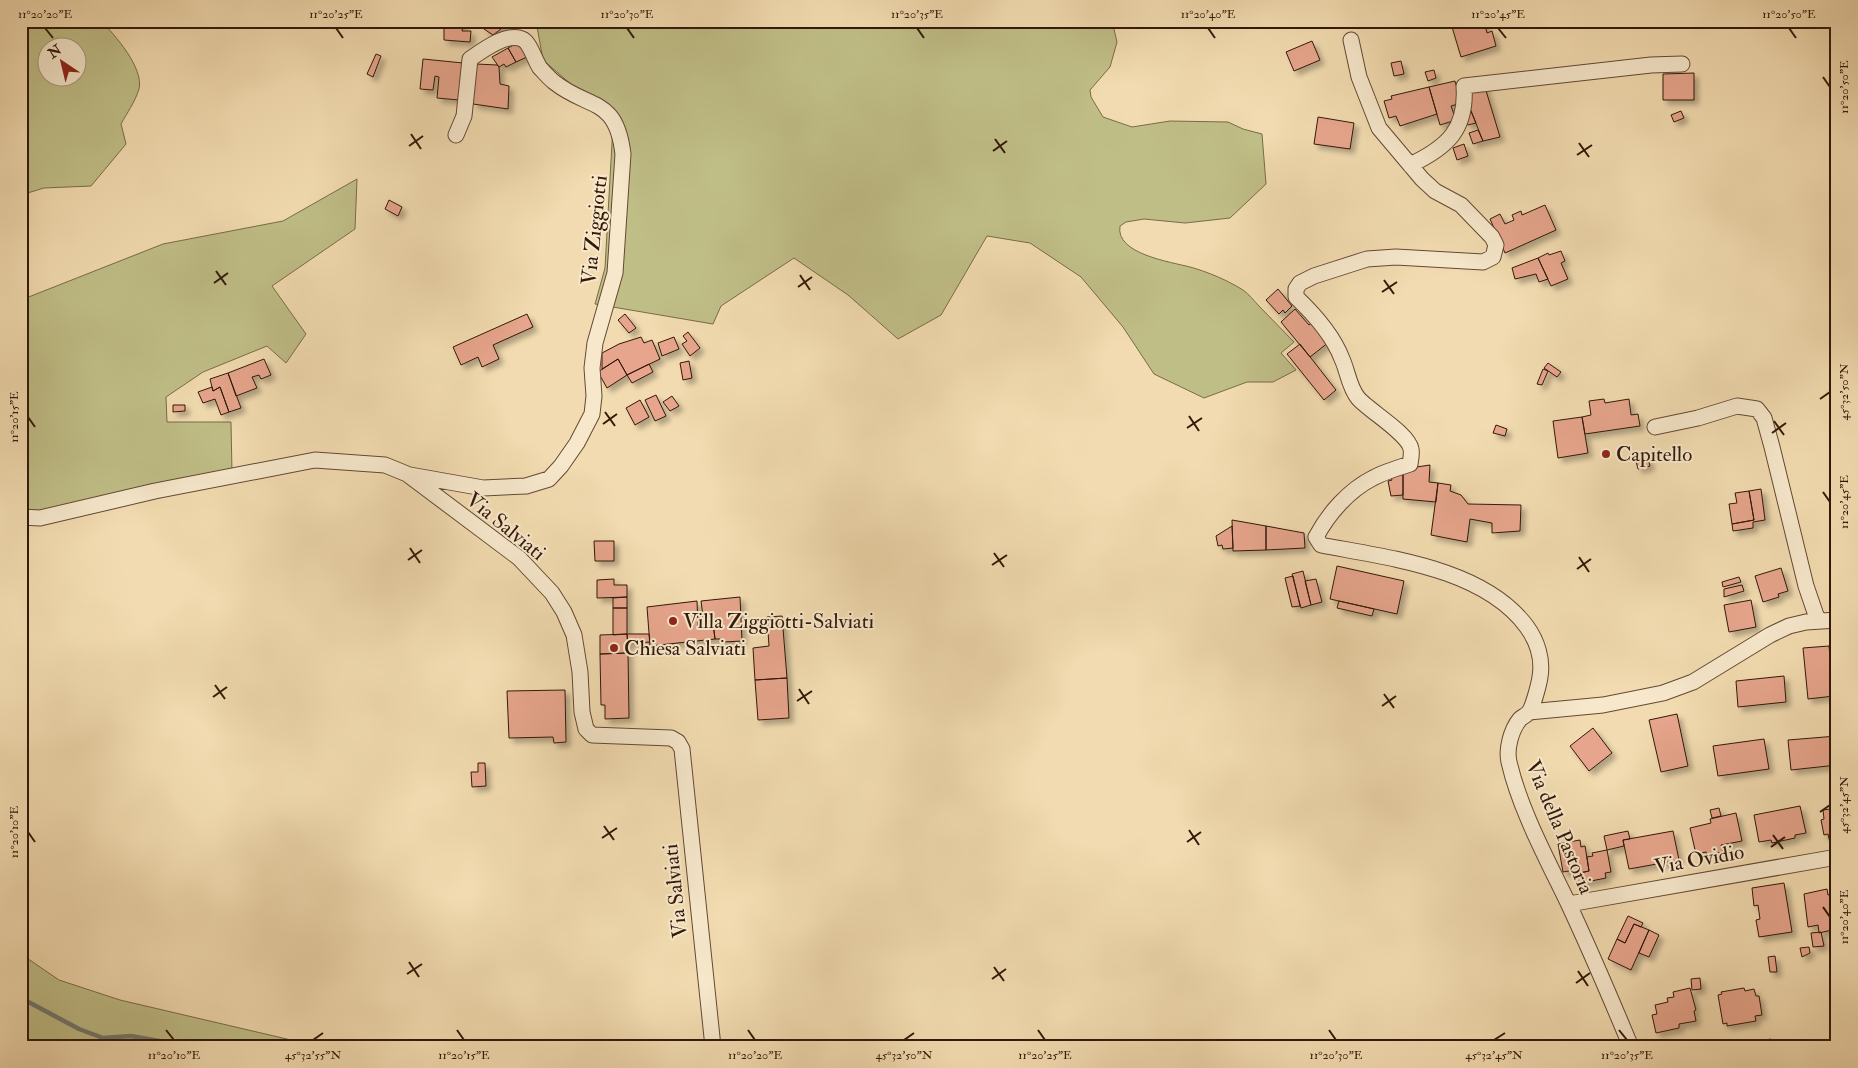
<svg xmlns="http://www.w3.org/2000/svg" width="1858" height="1068" viewBox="0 0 1858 1068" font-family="'IM FELL Double Pica',serif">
<defs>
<filter id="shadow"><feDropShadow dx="4.5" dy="4.5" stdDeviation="2.5" flood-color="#0004"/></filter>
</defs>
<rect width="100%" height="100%" fill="#f2dbb0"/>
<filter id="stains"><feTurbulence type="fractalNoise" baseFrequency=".004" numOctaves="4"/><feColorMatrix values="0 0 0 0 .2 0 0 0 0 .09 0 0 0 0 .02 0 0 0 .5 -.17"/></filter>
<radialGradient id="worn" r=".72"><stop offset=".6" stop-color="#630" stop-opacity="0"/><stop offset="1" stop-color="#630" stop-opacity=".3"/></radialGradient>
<path fill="#c0be87" stroke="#796b48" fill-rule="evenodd" d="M21,21H101C115,35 144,68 139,89C135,102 127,113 121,124L126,144L91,186L44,188L21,195ZM48,48H78V78H48Z
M536,21H1112L1117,42L1110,67L1090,90L1091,97L1103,117L1132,127L1170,121L1228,122L1243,129L1262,134L1266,184L1230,218L1185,223L1144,219L1126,222L1120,226C1115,254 1171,262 1190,267C1208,272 1227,280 1243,290C1249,294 1254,301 1259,306C1271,318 1282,330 1294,342L1281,353L1296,370L1273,382H1247L1204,398L1154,374L1123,327L1081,277L1030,243L987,236L941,315L898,339L848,295L794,258L721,306L713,324L595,304L605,268L613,125L573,86L543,60Z
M357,179L355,229L272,286L306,334L286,363L267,346L203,372L166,397L167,422H231L232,473L21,522V300L163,244L283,221Z
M21,954L59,980L120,1000L321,1047H21Z"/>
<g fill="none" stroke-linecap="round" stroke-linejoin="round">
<path stroke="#737871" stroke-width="4.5" d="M21,998L79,1029L103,1038L131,1036L193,1047"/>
</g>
<path fill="#e6a58c" stroke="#321809" filter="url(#shadow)" d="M444,21H464L462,31H471L470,42L444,40Z
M487,21H507L510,22L493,35L484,29Z
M1470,21H1484L1487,33L1492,31L1496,46L1461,57L1452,27Z
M1312,41L1320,60L1294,71L1286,52Z
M519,42L527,57L516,62L508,48Z
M508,48L516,62L506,67L504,64L499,67L492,57Z
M376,54L381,56L373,77L367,74Z
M423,59L463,63L459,100L437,98L439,77L435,76L433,90L420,89Z
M1401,61L1404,74L1394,76L1391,63Z
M476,64L497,65L499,67L500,84L509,86L508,109L473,104L474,75Z
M1434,70L1436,78L1428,81L1425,72Z
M1694,73V100H1663V74Z
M1455,81L1461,103L1451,106L1456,120L1440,125L1429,87Z
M1484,84L1500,137L1483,141L1471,111L1466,89Z
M1429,87L1437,114L1400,126L1396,116L1389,118L1384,101L1392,99L1391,96Z
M1471,111L1476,123L1468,125L1464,113Z
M1681,111L1684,118L1674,122L1671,115Z
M1318,117L1354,123L1350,149L1314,144Z
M1478,130L1483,141L1473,144L1469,133Z
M1464,144L1468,156L1457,160L1453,148Z
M389,200L402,207L398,216L385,209Z
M1545,205L1556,230L1505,253L1490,219L1500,214L1505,224L1514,220L1512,215L1521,211L1522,215Z
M1561,251L1565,261L1561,263L1568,279L1551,286L1538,258L1548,253L1549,255Z
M1538,258L1548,279L1539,282L1536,274L1515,279L1512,268Z
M1278,289L1292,306L1285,313L1283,310L1279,314L1266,300Z
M1295,309L1309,325L1313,322L1329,342L1310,357L1281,322Z
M527,314L533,327L493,345L499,359L482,367L478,357L461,365L453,347Z
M625,314L636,328L629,333L618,320Z
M688,332L700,348L690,356L682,344L687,341L683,336Z
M641,337L644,343L652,340L660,359L627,375L618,359L602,369V353L619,344Z
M674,337L679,349L662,356L658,343Z
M1300,344L1336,390L1324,400L1287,354Z
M264,359L271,375L261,379L259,375L252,377L257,388L236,396L228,373Z
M618,359L627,375L607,388L598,372Z
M689,361L692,378L683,380L680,363Z
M1548,363L1561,372L1557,377L1544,368Z
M649,364L653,372L632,383L627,375Z
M1543,369L1548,371L1542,385L1537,384Z
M228,373L241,408L229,412L220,387L213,391L210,379Z
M212,387L213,391L220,387L229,412L221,415L215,399L203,403L198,392Z
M656,395L666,416L655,421L645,400Z
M672,396L679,406L670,411L663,402Z
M1604,399L1605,403L1629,399L1631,415L1638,414L1640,426L1585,434L1582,417L1591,415L1589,401Z
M640,400L649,417L635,425L626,408Z
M173,405H185V411L173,412Z
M1582,417L1588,453L1558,458L1553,421Z
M1496,425L1507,429L1505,436L1493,433Z
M1648,458L1650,466L1638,469L1636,461Z
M1430,465L1429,482L1438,483L1436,502L1403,499V469Z
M1403,471V495L1391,496L1388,481L1392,480L1390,475Z
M1438,483L1451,485L1450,491L1461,495L1468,504L1521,505L1520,531L1492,533V523L1470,519L1467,542L1431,535Z
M1761,489L1765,520L1753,522V528L1733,531L1732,524L1754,520L1749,491Z
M1749,491L1754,520L1732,524L1729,504L1737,503L1735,493Z
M1232,520L1266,526V550L1233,551Z
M1232,526L1233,548L1223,549L1222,545L1218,546L1216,536Z
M1266,526L1304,533L1305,548L1266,550Z
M594,541H614V561H595Z
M1337,566L1404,581L1397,614L1330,599Z
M1781,568L1788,591L1778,594L1779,597L1763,602L1755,576Z
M1303,571L1311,605L1301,608L1292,574Z
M1293,576L1300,606L1292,607L1285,578Z
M1739,577L1741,582L1723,587L1722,582Z
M614,579V585H627V597L597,598V580Z
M1316,579L1322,602L1311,605L1305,581Z
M1742,585L1744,591L1724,597V589Z
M627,597V608H613V598Z
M740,597L742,641L723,642V639H715L712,615L703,616L701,601Z
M1751,600L1756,627L1729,632L1724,605Z
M697,601L698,627L704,626L703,616L712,615L715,639L650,646L647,607Z
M1339,601L1374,609L1372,616L1337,608Z
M613,608H627V634L613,635Z
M782,616L787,678L755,680L753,648L769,646L767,617Z
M627,634L628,653L600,654V635Z
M627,634H649L650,642L628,643Z
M1829,646L1834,696L1808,699L1803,648Z
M628,653L629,718L605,719V705H601L600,654Z
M1784,676L1786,702L1738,707L1736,681Z
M787,678L789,718L758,720L755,680Z
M565,690L566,742L554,743L553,737L509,738L507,691Z
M1677,714L1688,766L1661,772L1649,720Z
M1593,728L1612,753L1589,771L1570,746Z
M1837,736V765L1791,770L1788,740Z
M1764,739L1769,769L1718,776L1713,746Z
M478,763H485L486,786L472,787L471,772H478Z
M1800,806L1806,833L1795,835V838L1772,843L1771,840L1759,842L1754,815Z
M1719,808L1721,816L1712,818L1710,810Z
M1837,808V842L1830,843L1828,834L1824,835L1821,820L1824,819L1823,810Z
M1736,813L1742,841L1721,845L1723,852L1707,855L1706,852L1696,854L1690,828L1711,823L1710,819Z
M1628,831L1630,839L1623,840L1624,846L1607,850L1604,836Z
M1673,831L1679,860L1629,869L1623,840Z
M1580,840L1581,847L1585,846L1589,871L1575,874L1574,870L1563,872L1558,844Z
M1607,850L1611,872L1605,873L1606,878L1576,884L1575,874L1589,871L1587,857L1593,856L1592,853Z
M1784,883L1792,932L1759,937L1756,920L1760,919L1758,905L1754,906L1752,888Z
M1827,889L1828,895L1836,893L1837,927L1832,928V930L1819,933L1818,925L1808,927L1804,894Z
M1628,916L1643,923L1641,927L1634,924L1625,943L1617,939Z
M1634,924L1649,930L1631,970L1608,959L1617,939L1625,943Z
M1649,930L1659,935L1649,957L1639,953Z
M1821,932L1824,946L1813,947L1811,933Z
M1809,947L1810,953L1802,957L1800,948Z
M1775,956L1777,972H1770L1768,957Z
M1700,978L1701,989L1692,990L1691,979Z
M1690,988L1696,1010L1694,1011L1696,1021L1679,1024V1028L1656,1033L1652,1015L1657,1014L1655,1005L1668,1002L1667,998L1674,997L1673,992Z
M1744,988L1745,991L1754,989L1756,996H1759L1762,1015L1755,1016L1756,1021L1727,1026V1023L1723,1024L1718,995L1722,994L1721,992Z
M1771,1039L1773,1047H1730Z"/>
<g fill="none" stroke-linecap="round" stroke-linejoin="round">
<defs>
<path id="minor" d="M1351,40L1359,77L1379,128L1422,179L1435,191L1461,205L1492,237L1496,245L1493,257L1483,262L1396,257L1367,259L1314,276L1300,283L1296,289V297C1315,315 1333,335 1342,359C1348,372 1349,387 1358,398C1369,411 1408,433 1411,449C1412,454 1411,458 1410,464C1397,468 1384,472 1373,478C1349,490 1328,514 1316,537L1321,545C1388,558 1484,568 1527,627C1537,641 1543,659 1540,677C1539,684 1533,707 1529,712C1527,715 1522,717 1520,719C1511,730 1506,749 1509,762C1520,810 1548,861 1569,905C1591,952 1611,999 1631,1047
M1410,165C1448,147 1467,129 1464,86L1651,65L1682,64
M1655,427L1698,418L1737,406L1757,409L1764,418L1772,447L1806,586L1818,621
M410,475L483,488L526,486L549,479L561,466L577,443L592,414L594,396L592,368L595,343L615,273L623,154C616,96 589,110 554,82C549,78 544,72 540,68C535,61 530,42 522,39C507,32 483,50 470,59L464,116L456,135
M21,517L40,518L155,491L315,460L385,465L407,474L519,558L552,593L564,612L574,635L580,672L582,712L586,729L592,735L671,738L678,742L682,749L713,1047
M1529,712L1603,705L1663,693L1693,682L1770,635L1789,626L1806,622L1837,620
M1569,904L1837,857"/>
</defs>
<use href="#minor" stroke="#624933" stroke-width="17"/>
<use href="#minor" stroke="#f7e8cc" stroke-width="15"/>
</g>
<path fill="none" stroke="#321809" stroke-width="2" d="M45,28L53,38M336,28L343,38M627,28L634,38M917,28L924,38M1208,28L1215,38M1498,28L1506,38M1789,28L1796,38M1823,77L1830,87M411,134L421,149M995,139L1005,153M1579,143L1589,157M409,146L423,136M993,151L1007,141M1577,155L1592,145M216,271L226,285M800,275L810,290M1384,280L1394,294M214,283L228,273M798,287L812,277M1382,292L1397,282M1820,399L1830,392M605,412L615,426M1189,416L1199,431M28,417L35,427M1774,421L1784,435M603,424L617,414M1187,428L1202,418M1772,433L1786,423M1823,492L1830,502M410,548L420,563M994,553L1004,567M1579,557L1589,572M408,560L422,550M992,565L1007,555M1577,569L1591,559M215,685L225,699M799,689L809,704M1384,694L1394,708M213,697L227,687M797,701L812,691M1382,706L1396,696M1820,812L1830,805M604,826L614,840M1189,830L1199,845M28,832L35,842M1773,835L1783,849M602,838L617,828M1187,842L1201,832M1771,847L1785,837M1823,907L1830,917M409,962L419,977M994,967L1004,981M1578,971L1588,986M407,974L422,964M992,979L1006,969M1576,983L1590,973M166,1030L174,1040M457,1030L464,1040M748,1030L755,1040M1038,1030L1045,1040M1329,1030L1336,1040M1619,1030L1627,1040M313,1040L323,1033M904,1040L914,1033M1494,1040L1505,1033"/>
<g fill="#8f2418" stroke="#f7e8cc" stroke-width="2">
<circle cx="1606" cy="454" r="5"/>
<circle cx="673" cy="621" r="5"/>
<circle cx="614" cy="648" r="5"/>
</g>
<g text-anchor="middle" stroke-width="4" stroke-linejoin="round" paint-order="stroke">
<g font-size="21" fill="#321809" stroke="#f7e8cc">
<text transform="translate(594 230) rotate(-84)" y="7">Via Ziggiotti</text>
<text transform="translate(506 526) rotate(39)" y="7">Via Salviati</text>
<text transform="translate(1560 827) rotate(67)" y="7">Via della Pastoria</text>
<text transform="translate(1699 859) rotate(-10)" y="7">Via Ovidio</text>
<text transform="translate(675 891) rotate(-96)" y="7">Via Salviati</text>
</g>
<g font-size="21" fill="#321809" stroke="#f7e8cc" text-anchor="start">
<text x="1616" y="461">Capitello</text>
<text x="683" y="628">Villa Ziggiotti-Salviati</text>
<text x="624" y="655">Chiesa Salviati</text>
</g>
</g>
<rect width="1858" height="1068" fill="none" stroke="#f2dbb0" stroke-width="55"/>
<g transform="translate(62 62) rotate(325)"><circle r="24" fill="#f7e8cc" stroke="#a8957e"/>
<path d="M0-4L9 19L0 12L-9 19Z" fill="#8f2418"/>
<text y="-8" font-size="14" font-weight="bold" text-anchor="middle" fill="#321809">N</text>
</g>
<rect x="28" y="28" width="1802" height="1012" fill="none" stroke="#321809" stroke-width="2"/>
<g font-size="12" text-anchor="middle" fill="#321809">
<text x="45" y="18">11°20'20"E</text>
<text x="336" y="18">11°20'25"E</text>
<text x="627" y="18">11°20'30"E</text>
<text x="917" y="18">11°20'35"E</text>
<text x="1208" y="18">11°20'40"E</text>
<text x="1498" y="18">11°20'45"E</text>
<text x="1789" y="18">11°20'50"E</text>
<text transform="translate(1844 87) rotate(-90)" y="4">11°20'50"E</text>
<text transform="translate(1844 392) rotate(-90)" y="4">45°32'50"N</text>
<text transform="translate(14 417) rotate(-90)" y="4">11°20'15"E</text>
<text transform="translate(1844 502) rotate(-90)" y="4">11°20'45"E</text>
<text transform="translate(1844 805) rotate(-90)" y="4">45°32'45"N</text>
<text transform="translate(14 832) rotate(-90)" y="4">11°20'10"E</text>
<text transform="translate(1844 917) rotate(-90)" y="4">11°20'40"E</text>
<text x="174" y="1059">11°20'10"E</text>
<text x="313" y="1059">45°32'55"N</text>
<text x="464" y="1059">11°20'15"E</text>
<text x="755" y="1059">11°20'20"E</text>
<text x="904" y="1059">45°32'50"N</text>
<text x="1045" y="1059">11°20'25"E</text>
<text x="1336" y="1059">11°20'30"E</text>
<text x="1494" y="1059">45°32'45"N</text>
<text x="1627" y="1059">11°20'35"E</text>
</g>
<rect width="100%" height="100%" filter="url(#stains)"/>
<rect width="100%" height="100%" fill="url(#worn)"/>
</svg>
